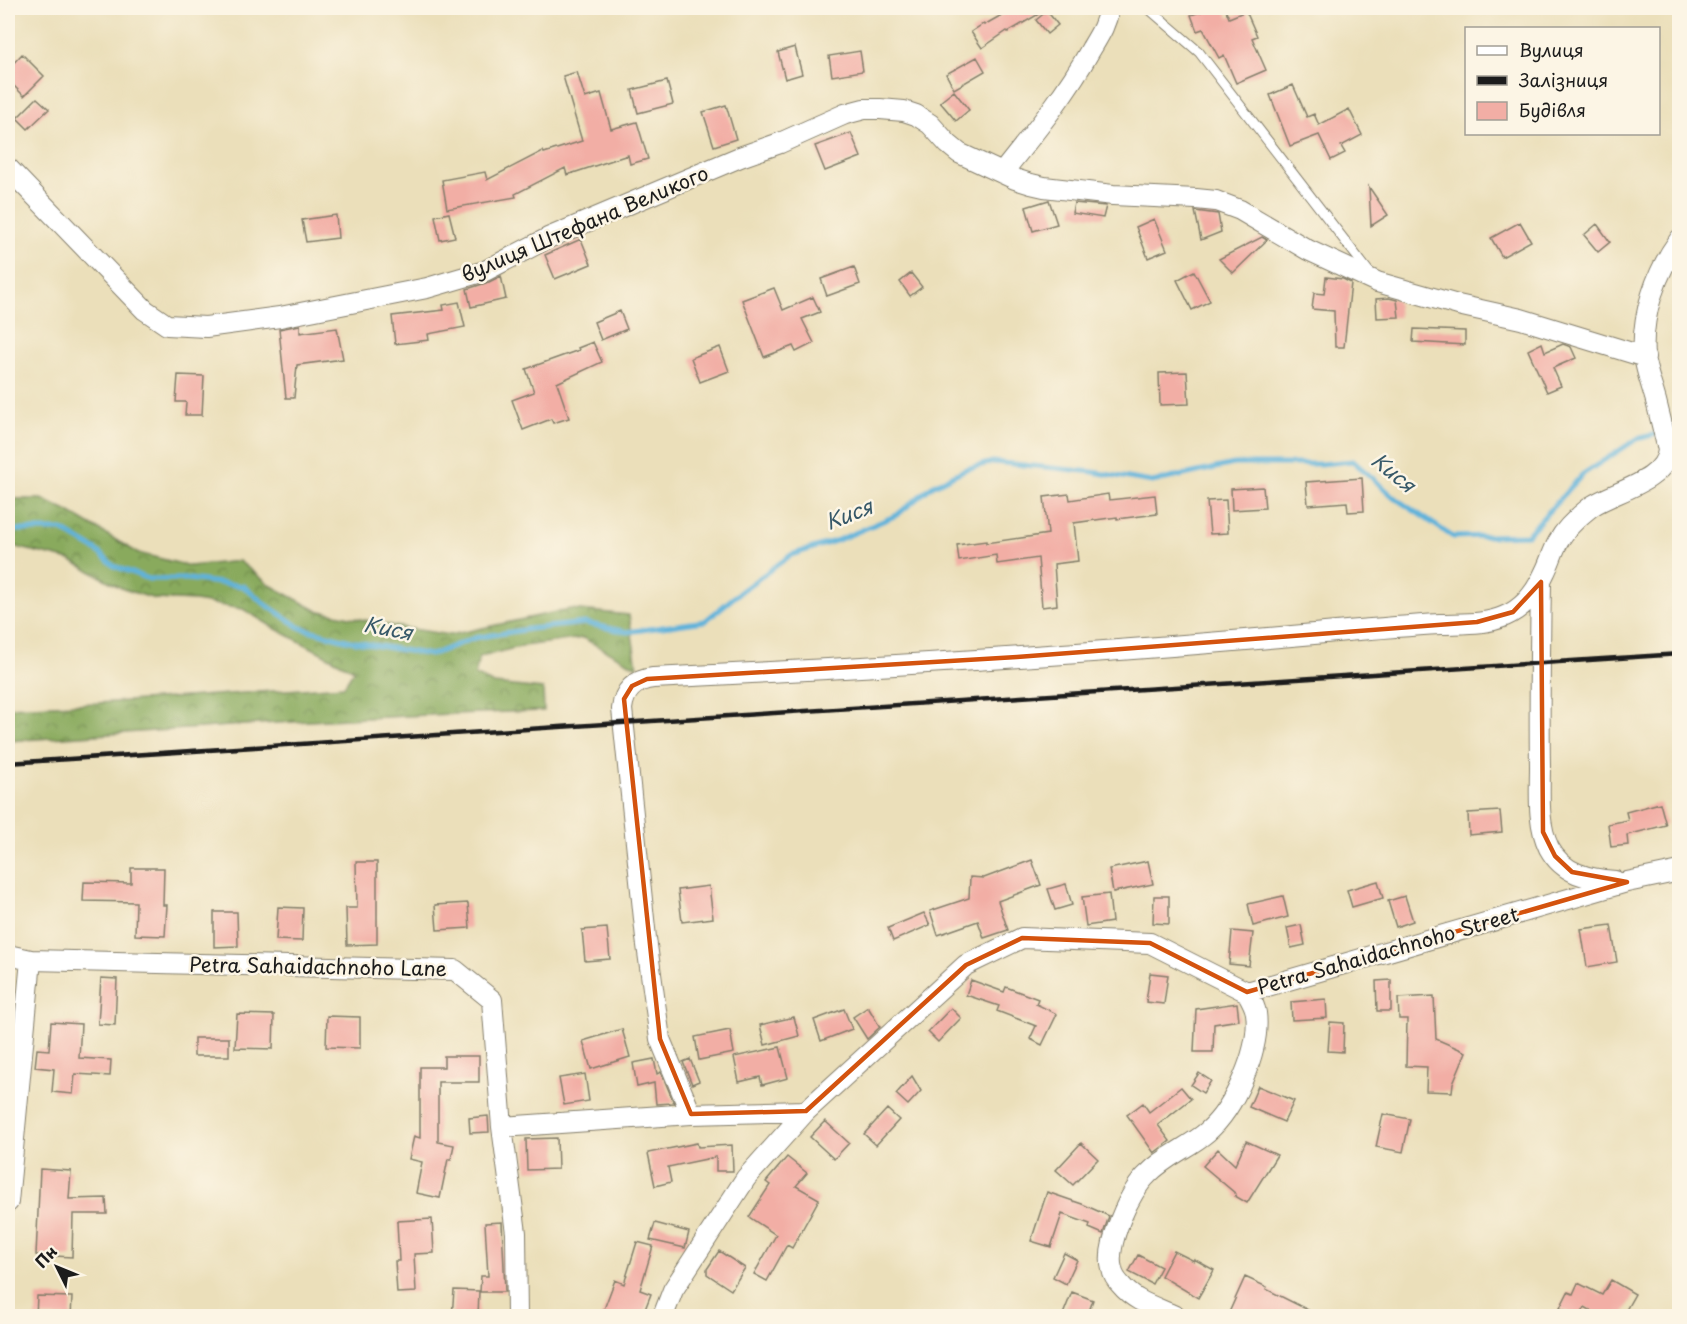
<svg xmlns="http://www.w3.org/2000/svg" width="1687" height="1324" viewBox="0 0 1687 1324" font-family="'Playpen Sans',sans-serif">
<defs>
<pattern id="forest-crowns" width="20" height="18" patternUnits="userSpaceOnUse" patternTransform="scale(1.5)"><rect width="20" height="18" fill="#89aa5d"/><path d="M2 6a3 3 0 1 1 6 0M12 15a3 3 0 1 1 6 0" fill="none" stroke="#6f8a4c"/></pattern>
</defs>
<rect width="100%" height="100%" fill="#fcf5e5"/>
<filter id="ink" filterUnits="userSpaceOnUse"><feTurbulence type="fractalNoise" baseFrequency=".0167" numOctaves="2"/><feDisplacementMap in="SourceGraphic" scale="12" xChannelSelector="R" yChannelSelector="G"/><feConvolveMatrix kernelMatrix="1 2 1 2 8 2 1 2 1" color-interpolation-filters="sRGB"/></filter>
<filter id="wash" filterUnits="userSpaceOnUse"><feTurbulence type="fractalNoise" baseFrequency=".008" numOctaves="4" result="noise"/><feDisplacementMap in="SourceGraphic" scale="24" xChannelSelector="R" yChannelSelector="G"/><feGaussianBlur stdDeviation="1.35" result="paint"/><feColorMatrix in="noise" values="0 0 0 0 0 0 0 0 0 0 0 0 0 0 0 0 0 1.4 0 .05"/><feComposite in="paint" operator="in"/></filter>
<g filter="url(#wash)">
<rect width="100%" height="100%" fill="#ebdfba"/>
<path fill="url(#forest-crowns)" stroke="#52633c" stroke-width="1.5" d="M8,499H42L67,511L138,553L190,566L239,561L270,585L316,610L394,626L450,635L570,609L629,615L637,667L583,638L523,646L479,657L475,675L494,684L543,689L544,711C365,715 186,729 8,741V707L98,703L344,686L354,670L276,629L243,609L195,601L155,599L123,589L70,560L8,545Z"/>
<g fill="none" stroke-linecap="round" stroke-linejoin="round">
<path stroke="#5eb2da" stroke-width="5" d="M1669,431L1672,430L1680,433
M8,530H62L96,550L114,566L149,579H188L243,586L265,604L301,628L350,641L431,655L474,638L529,629L585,623L627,632L705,621L744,589L791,555L838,540L897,515L932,486L966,469L993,462L1093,472L1152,482L1234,464H1320L1353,461L1395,498L1453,537L1527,535L1583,474L1637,439L1660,433"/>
</g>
<g id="blocks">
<path fill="#f2aea5" d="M1014,8H1049L1008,32L1007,31L982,48L971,32L983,24L984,25Z
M1212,8H1225L1229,18L1246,11L1257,36L1252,38L1266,70L1236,83L1224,55L1219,58L1203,29L1197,31L1191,15Z
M1047,11L1058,25L1047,34L1036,20Z
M795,47L802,74L785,79L778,52Z
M860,51L863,71L832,76L829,56Z
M22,54L44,76L24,96L8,80V69Z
M977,57L985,71L954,89L946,74Z
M577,72L585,98L601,93L611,129L637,122L648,159L630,164L628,155L567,175L565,168L515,194L516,197L447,209L442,180L485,172L487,180L543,151L544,153L582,141L563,76Z
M667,81L673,104L638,113L632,90Z
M1293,85L1307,117L1314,114L1319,125L1349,109L1362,135L1341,146L1345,153L1331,160L1319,135L1290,146L1270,95Z
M954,91L969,110L956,121L940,102Z
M37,98L49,109L28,129L17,118Z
M726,105L736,139L714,146L703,112Z
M851,133L861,157L825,171L815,146Z
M1369,187L1388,215L1371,226Z
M1049,200L1057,224L1033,231L1026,207Z
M1074,203L1106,206L1103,218L1072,213Z
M1195,211L1218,214L1221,232L1201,240Z
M449,213L455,237L440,240L435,216Z
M336,215L338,238L306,242L302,220Z
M1154,219L1167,250L1148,258L1136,227Z
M1520,222L1531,241L1502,257L1491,238Z
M1597,224L1610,242L1598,252L1584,235Z
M1262,237L1267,240L1233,273L1219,259Z
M581,239L591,264L555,279L545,255Z
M854,267L860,284L827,296L821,279Z
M1194,271L1210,301L1192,310L1177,280Z
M911,273L922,287L910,296L900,282Z
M501,276L506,299L471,307L467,289L489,282Z
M1326,277L1343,279L1351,283L1344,347H1335L1334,311L1312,309L1314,293L1324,294Z
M774,288L783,310L813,297L820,312L802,319L814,343L796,352L793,346L764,357L742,300Z
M1389,298L1397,300L1399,317L1377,318L1376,299Z
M459,302L465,327L428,334L429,340L395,344L392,316L444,310L443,305Z
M620,311L627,329L601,340L594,322Z
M300,325V333L337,328L343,359L297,365L294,398H286L279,329Z
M1414,329L1465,331V345L1413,342Z
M593,342L602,362L557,383L569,418L553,423L551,419L523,430L512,400L534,392L526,369L579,350L578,348Z
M1542,343L1545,352L1563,344L1571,347L1576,358L1553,368L1561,386L1547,392L1528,350Z
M720,347L729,371L700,382L691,358Z
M1187,372L1189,404L1160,405L1159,373Z
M178,375L204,376L202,415H185L186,402H176Z
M1362,478L1364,511L1348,512L1347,502L1308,505L1306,482Z
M1263,487L1265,508L1232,510L1231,489Z
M1069,494L1070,500L1108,494L1109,500L1155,495L1157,514L1117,519V517L1074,523L1078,561L1054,564L1057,605L1042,607L1038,558L997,564L996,555L959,561L957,545L986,541V543L1048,534L1044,497Z
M1226,500L1228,533L1210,534L1207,501Z
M1660,803L1666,825L1627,835L1628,845L1611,847L1608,824L1628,820L1626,812Z
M1500,811L1502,832L1469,835L1468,813Z
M1032,860L1041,885L998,901L1008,930L984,938L978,921L938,935L930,911L969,898L970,877L984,878Z
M1148,861L1153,884L1113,892L1109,869Z
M356,862H377V944L347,945L346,908H357Z
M131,868H164L163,905H167L165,936L135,935L136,902L83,901L84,882L131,883Z
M1378,881L1383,898L1352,907L1347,890Z
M1066,884L1072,905L1055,910L1048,889Z
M709,886L713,918L682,922L678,890Z
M1109,894L1112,922L1086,926L1082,897Z
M1154,896H1169V924L1153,923Z
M1283,896L1288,917L1253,926L1248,904Z
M1405,896L1413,921L1396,927L1388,901Z
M468,903L470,928L437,930L435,905Z
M278,907L303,908L302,941L276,940Z
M214,912H237L238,946L214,947Z
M924,913L930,925L893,941L888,928Z
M1301,925L1305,945L1291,948L1287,928Z
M1611,925L1617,962L1587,967L1581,929Z
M607,928L610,959L585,961L582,930Z
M1232,931L1253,933L1249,966L1229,964Z
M1150,973L1168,975L1164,1004L1146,1002Z
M101,978L117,979L115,1025L98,1024Z
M971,980L1004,992L1006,987L1038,999L1036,1004L1057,1014L1042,1045L1030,1039L1036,1026L997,1011L999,1006L966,995Z
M1391,980V1011H1377L1376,981Z
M1434,996L1436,1039L1466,1052L1453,1083L1452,1092L1426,1091L1427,1067L1406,1066L1407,1019H1399L1398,998Z
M1326,999L1327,1018L1292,1020L1291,1002Z
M1237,1003L1239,1020L1214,1024L1213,1052H1194L1196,1009Z
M868,1007L880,1027L867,1039L853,1017Z
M951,1008L961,1018L938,1042L928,1032Z
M844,1009L852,1029L821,1041L814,1020Z
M237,1014L274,1015L273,1049L235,1048Z
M327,1016L360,1017V1048L326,1047Z
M794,1017L799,1036L765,1045L760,1025Z
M51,1022L81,1024L79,1058L111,1060L110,1076L75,1074L73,1094L52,1092L54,1069L35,1067L37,1049L49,1050Z
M1330,1022L1344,1023L1343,1052L1328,1051Z
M622,1029L630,1057L591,1069L583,1041Z
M730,1030L734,1053L699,1060L695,1037Z
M194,1038H229V1056H194Z
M780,1047L788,1078L762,1085L760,1077L739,1082L734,1057Z
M444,1056H479V1082H438V1142L454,1145L451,1159H448L440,1198L416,1193L422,1162L409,1159L414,1136L420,1138V1067H444Z
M654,1059L657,1074L661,1072L674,1103L656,1104L654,1083L637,1087L633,1063Z
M690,1059L699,1081L692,1084L683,1062Z
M1199,1073L1211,1081L1203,1093L1191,1085Z
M585,1074L589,1101L564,1105L559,1078Z
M912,1076L921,1091L908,1105L896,1094Z
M1258,1086L1294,1101L1284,1122L1249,1107Z
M1181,1087L1191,1099L1158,1125L1170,1141L1154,1153L1127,1115L1143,1103L1149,1112Z
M887,1109L899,1120L876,1145L864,1134Z
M1383,1114L1410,1119L1403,1152L1376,1147Z
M488,1116L489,1132L470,1133L469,1118Z
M825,1121L849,1143L834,1159L810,1137Z
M557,1138L558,1169L527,1170L526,1139Z
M1246,1141L1277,1155L1247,1203L1235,1196L1236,1194L1203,1166L1218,1149L1235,1165Z
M697,1143L698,1147L732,1145L733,1171H716V1157L668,1167L671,1182L655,1186L648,1153Z
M1081,1143L1098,1159L1073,1185L1056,1170Z
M787,1157L807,1173L796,1186L819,1199L792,1248L787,1245L767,1281L754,1274L776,1235L749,1217L770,1185L766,1182Z
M40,1169L71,1171L69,1199L106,1198L107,1214H73L72,1257L36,1255Z
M1047,1192L1082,1204L1109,1216L1103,1234L1089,1228L1090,1224L1062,1214L1051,1247L1031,1241Z
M432,1219L434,1253L414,1254L416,1292L397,1293L395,1261H399L397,1221Z
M502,1222L505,1292H480L481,1276H488L485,1223Z
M655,1223L689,1232L685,1248L650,1240Z
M637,1242L653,1246L640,1290L651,1294L642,1317H601L615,1280L624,1284Z
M719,1251L745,1268L731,1290L707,1274V1269Z
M1174,1251L1194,1261V1259L1214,1270L1198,1298L1161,1276Z
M1064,1253L1077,1260L1066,1284L1053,1277Z
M1138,1255L1161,1267L1152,1284L1129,1272Z
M1245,1277L1267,1287L1266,1289L1322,1317H1227Z
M1611,1280L1635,1294L1622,1317H1602L1585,1307L1580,1317H1577L1560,1308L1568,1292L1573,1294L1578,1283L1602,1295Z
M454,1290L479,1291L478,1317H452Z
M1072,1292L1093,1300L1087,1317H1062Z
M37,1296L72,1297L71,1317H36Z"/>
</g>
</g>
<g filter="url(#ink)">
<use href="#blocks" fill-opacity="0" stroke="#847e6b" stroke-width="1.5"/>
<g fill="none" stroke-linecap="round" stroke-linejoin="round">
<defs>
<path id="lane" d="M1148,8L1199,52L1369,272"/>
<path id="street" d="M8,168L145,310L167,325L206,327L280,317L427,288L485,271L548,238L740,157L780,143L845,114L864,109H880L904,111L916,115L930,124L948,144L959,153L1015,179L1031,184L1044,187L1113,195L1196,199L1216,201L1240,210L1308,250L1377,282L1458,305L1521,319L1645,357
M1002,173C1034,133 1066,94 1091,49C1100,34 1106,25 1109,8
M1541,582C1540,643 1539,705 1540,766C1540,792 1537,824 1549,848C1563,874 1588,879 1615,881
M8,955L31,960L455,970L492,1000L502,1127L516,1233L517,1316
M691,1114L660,1039L646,938L622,709C624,690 635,680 653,678C881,667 1109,653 1336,632C1370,629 1405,626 1440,624C1461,623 1486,625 1505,616C1524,608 1537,590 1545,572C1550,562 1553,551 1558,542C1566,527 1579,516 1592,506C1615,491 1666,481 1668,450C1664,433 1660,417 1656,401C1652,386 1646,371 1644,356C1641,315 1656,272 1680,239
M502,1127L691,1114L806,1111
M8,1202L31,960
M663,1316L673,1290L746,1178L806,1111L966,965L1022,938L1150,943L1247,992L1627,882L1680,871
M1175,1316C1156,1307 1135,1302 1121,1285C1117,1281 1113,1275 1112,1269C1105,1246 1130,1190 1148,1174C1165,1156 1188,1148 1207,1132C1234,1109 1261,1049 1256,1013C1255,1006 1251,999 1247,992"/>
</defs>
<use href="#lane" stroke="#847e6b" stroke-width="11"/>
<use href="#street" stroke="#847e6b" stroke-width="22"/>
<use href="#lane" stroke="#fff" stroke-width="9"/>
<use href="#street" stroke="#fff" stroke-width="20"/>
<path stroke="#1c1c1c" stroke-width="4.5" d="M8,763L1680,654"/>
</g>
</g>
<path fill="none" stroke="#d4530e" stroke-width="4.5" stroke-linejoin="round" d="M1541,582L1543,832L1555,856L1572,872L1627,882L1247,992L1150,943L1022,938L966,965L806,1111L691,1114L660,1039L624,699L632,686L647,679L1017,657L1477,622L1513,612Z"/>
<g text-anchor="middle" stroke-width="5" stroke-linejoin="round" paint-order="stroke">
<g font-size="20" fill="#1c1c1c" stroke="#fcf5e5">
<text transform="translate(585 224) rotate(-23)" y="7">вулиця Штефана Великого</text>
<text transform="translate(1388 951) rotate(-16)" y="7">Petra Sahaidachnoho Street</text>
<text transform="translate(318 967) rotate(1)" y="7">Petra Sahaidachnoho Lane</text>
</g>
<g font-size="21" font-style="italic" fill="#365868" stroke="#fcf5e5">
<text transform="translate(1393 473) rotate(39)" y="7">Кися</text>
<text transform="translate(849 515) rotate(-21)" y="7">Кися</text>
<text transform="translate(388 629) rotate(11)" y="7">Кися</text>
</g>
</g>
<rect width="1687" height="1324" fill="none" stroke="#fcf5e5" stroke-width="30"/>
<rect x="1465" y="27" width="195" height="108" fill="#fcf5e5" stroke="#a29e95" stroke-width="1.5"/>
<rect x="1477" y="46" width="30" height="9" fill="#ffffff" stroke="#a29e95" stroke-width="1.5"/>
<text x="1519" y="57" font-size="18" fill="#1c1c1c">Вулиця</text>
<rect x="1477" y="76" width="30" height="9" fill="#1c1c1c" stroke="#a29e95" stroke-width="1.5"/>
<text x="1519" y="87" font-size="18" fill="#1c1c1c">Залізниця</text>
<rect x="1477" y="102" width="30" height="18" fill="#f2aea5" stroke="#a29e95" stroke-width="1.5"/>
<text x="1519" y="117" font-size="18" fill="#1c1c1c">Будівля</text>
<g transform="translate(57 1267) rotate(313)" stroke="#fcf5e5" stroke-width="4.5" paint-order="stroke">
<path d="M0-4.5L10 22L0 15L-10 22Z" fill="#1c1c1c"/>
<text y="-9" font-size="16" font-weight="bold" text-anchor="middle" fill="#1c1c1c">Пн</text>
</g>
</svg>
